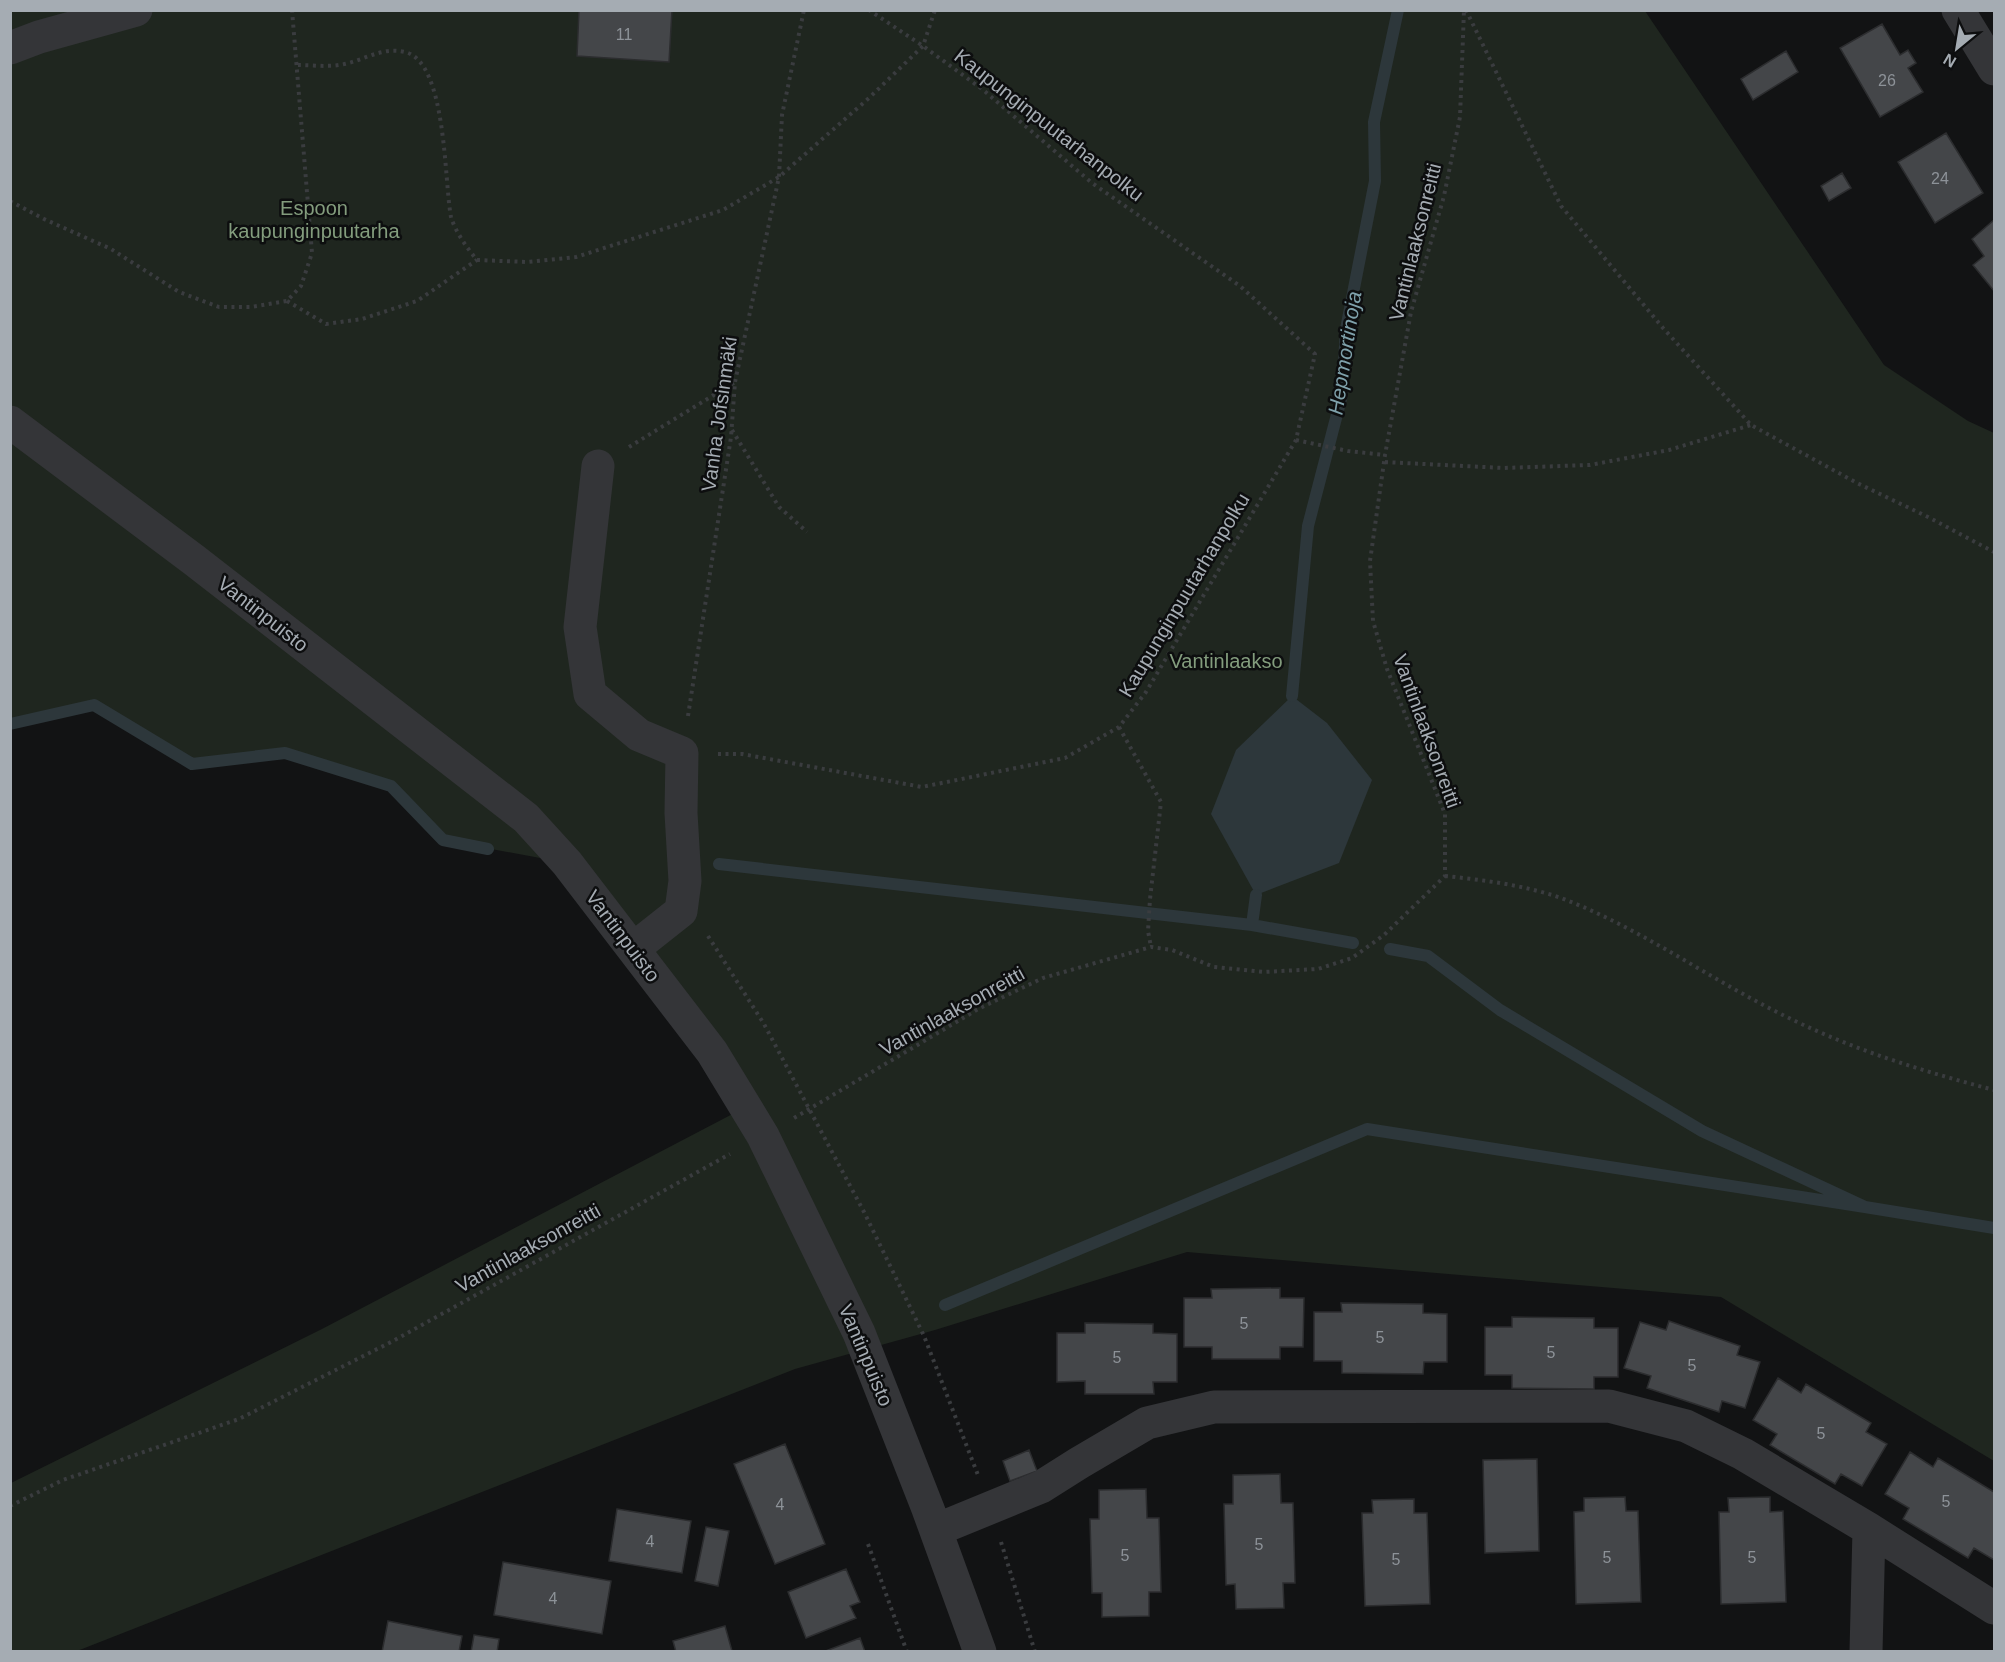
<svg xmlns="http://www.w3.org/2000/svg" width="2005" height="1662" viewBox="0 0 2005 1662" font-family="Arial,sans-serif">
<rect width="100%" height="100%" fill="#121314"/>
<path fill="#1f261f" d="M11,11H1645L1884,365L1968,421L1994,433V1461L1721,1297L1187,1252L935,1330L795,1369L77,1651L11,1652V1483L322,1329L744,1108L567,863L443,840L391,786L285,753L192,764L94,705L11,724Z"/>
<path fill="#2d373b" d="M1292,696L1327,723L1372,780L1339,863L1256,895L1211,814L1236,750Z"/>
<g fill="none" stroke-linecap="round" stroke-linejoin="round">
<path stroke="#2d373b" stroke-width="12" d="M1292,696L1308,526L1342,395L1346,329L1375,181L1374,122L1398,10
M10,724L94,705L192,764L285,753L391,786L443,840L488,849
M719,864L1252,925L1353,943
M1252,925L1256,895
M1390,949L1428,956L1500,1010L1702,1131L1865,1207L1994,1228
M945,1305L1367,1129L1865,1207"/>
</g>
<path fill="#444649" stroke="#2c2d2f" stroke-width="1.5" d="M579,10H672L669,62L577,56Z
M1882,24L1900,55L1908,50L1916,63L1908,68L1923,92L1880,117L1840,48Z
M1786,51L1798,72L1753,100L1741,79Z
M1946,133L1983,193L1935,223L1898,162Z
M1842,173L1851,188L1829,201L1821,186Z
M1994,220V291L1973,265L1984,256L1972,239Z
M1280,1288V1298H1304L1303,1347H1280V1359H1212V1347H1184V1298H1212L1211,1289Z
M1341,1303L1423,1304V1313L1447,1314V1362H1424L1423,1374L1342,1373V1361H1314V1312H1342Z
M1512,1317L1594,1318V1328H1618V1377H1594V1389L1512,1388V1375H1485V1327H1512Z
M1669,1321L1740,1346L1737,1355L1760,1362L1745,1408L1722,1401L1719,1412L1647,1388L1651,1376L1624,1368L1640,1322L1666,1330Z
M1085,1323L1153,1324V1333L1177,1334V1382H1153L1154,1394H1085V1381L1057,1382V1333H1085Z
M1778,1378L1801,1393L1806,1384L1871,1423L1866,1432L1887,1444L1862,1486L1841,1474L1835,1484L1770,1445L1777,1434L1753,1420Z
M785,1444L825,1544L775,1564L734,1464Z
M1029,1450L1037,1471L1010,1481L1003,1461Z
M1910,1452L1933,1467L1938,1458L1994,1492V1560L1974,1548L1968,1558L1903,1519L1909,1508L1885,1494Z
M1537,1459L1539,1551L1485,1553L1483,1460Z
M1280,1474L1281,1503H1293L1295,1583H1283L1284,1608L1236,1609L1235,1584L1226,1585L1224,1504H1233V1475Z
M1146,1489L1147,1518H1159L1161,1592H1149V1616L1102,1617V1593H1092L1090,1519H1099V1490Z
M1625,1497L1626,1511H1638L1641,1602L1576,1604L1574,1512L1584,1511V1498Z
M1770,1497V1512L1783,1511L1786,1602L1721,1604L1719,1512H1729L1728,1498Z
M1414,1499V1513H1427L1430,1604L1365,1606L1362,1513H1373L1372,1500Z
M617,1509L691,1521L682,1573L609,1561Z
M706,1527L729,1531L718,1586L695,1581Z
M503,1562L611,1581L602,1634L494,1615Z
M846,1569L860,1602L850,1606L856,1618L806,1638L788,1592Z
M388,1621L462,1636L459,1652H382Z
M725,1626L732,1651L676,1652L673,1641Z
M474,1635L499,1639L497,1652H471Z
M860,1638L865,1652H823Z"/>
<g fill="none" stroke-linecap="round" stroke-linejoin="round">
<path stroke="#3a3c3f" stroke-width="4" stroke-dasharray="3 4.5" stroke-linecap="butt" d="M1466,10L1561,206L1663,328L1751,425L1857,483L1928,517L1994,552
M298,65C311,65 326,67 339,65C362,62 381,46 405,52C447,62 444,181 451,217C455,231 467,248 477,260
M10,201L44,219L111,249L179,292L219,307H251L287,301L301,286L312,253L292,10
M477,260L528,262L576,257L723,210L779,177L869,98L923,46L935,10
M287,301L326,324L362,319L417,301L477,260
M732,430L779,507L807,532
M1296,440L1348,451L1385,455
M629,447L735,382
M1385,462L1503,468L1590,465L1669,450L1751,425
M688,716L731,437L735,382L779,177L782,115L804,10
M1119,727L1161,802L1150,899L1148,931L1151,947
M718,754H742L922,787L1065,758L1119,727L1146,692L1296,440L1315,354L1240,286L1092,183L982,89L923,46L869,10
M1445,876C1483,880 1524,885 1561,898C1641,928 1712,981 1789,1018C1854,1050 1925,1072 1994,1090
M708,936L764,1024L864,1212L924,1336L978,1475
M794,1118L980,1008L1043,978L1151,947L1172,950L1214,967L1264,972L1318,969L1352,958L1384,935L1445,876V814L1387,669L1373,621L1370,561L1385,455L1411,312L1444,196L1460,117L1464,10
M10,1506L63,1480L239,1419L393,1341L730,1154
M1001,1542L1035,1652
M868,1544L907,1652"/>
<path stroke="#343538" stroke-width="33" d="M1958,10L1994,69
M10,48L39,37L136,10
M10,422L194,560L526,818L567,863L712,1052L763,1136L859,1333L928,1509L980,1652
M598,466L580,627L590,694L639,735L682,753L681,813L685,881L681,911L633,949
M936,1530L1041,1487L1079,1463L1147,1423L1214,1407L1609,1406L1686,1426L1743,1454L1869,1529L1994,1608
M1866,1652L1869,1529"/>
</g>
<g text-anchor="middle" stroke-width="5" stroke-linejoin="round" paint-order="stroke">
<g font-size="16" fill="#8d9298">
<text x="624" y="40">11</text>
<text x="1887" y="86">26</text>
<text x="1940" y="184">24</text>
<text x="1244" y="1329">5</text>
<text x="1380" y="1343">5</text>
<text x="1551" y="1358">5</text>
<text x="1117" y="1363">5</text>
<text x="1692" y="1371">5</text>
<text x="1821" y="1439">5</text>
<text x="1946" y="1507">5</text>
<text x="780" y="1510">4</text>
<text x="650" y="1547">4</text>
<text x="1259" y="1550">5</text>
<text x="1125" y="1561">5</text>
<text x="1607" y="1563">5</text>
<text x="1752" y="1563">5</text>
<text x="1396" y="1565">5</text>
<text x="553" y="1604">4</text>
</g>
<g font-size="20" fill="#a5acb3" stroke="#0d0e0f">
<text transform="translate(1049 125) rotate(38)" y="7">Kaupunginpuutarhanpolku</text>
<text transform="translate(1415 242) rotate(-76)" y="7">Vantinlaaksonreitti</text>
<text transform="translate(719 414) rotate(-82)" y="7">Vanha Jofsinmäki</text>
<text transform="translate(1184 595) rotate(-59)" y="7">Kaupunginpuutarhanpolku</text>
<text transform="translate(263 614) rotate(38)" y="7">Vantinpuisto</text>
<text transform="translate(1427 731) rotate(70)" y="7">Vantinlaaksonreitti</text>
<text transform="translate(623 936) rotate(53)" y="7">Vantinpuisto</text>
<text transform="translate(952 1011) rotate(-29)" y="7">Vantinlaaksonreitti</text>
<text transform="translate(528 1248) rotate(-29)" y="7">Vantinlaaksonreitti</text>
<text transform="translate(866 1355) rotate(67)" y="7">Vantinpuisto</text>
</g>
<g font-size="20" fill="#839c7d" stroke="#0d0e0f">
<text x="314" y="215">Espoon<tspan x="314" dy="23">kaupunginpuutarha</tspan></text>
<text x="1226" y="668">Vantinlaakso</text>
</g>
<g font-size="21" font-style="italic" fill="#7fa1ab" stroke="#0d0e0f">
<text transform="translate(1345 353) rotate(-81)" y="7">Hepmortinoja</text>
</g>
</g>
<rect width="2005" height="1662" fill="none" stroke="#a5acb3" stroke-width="24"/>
<g transform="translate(1957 48) rotate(210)" stroke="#0d0e0f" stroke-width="4.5" paint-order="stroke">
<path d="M0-4.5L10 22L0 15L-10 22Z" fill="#a5acb3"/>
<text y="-9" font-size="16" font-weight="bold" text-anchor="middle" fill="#a5acb3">N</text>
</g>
</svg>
